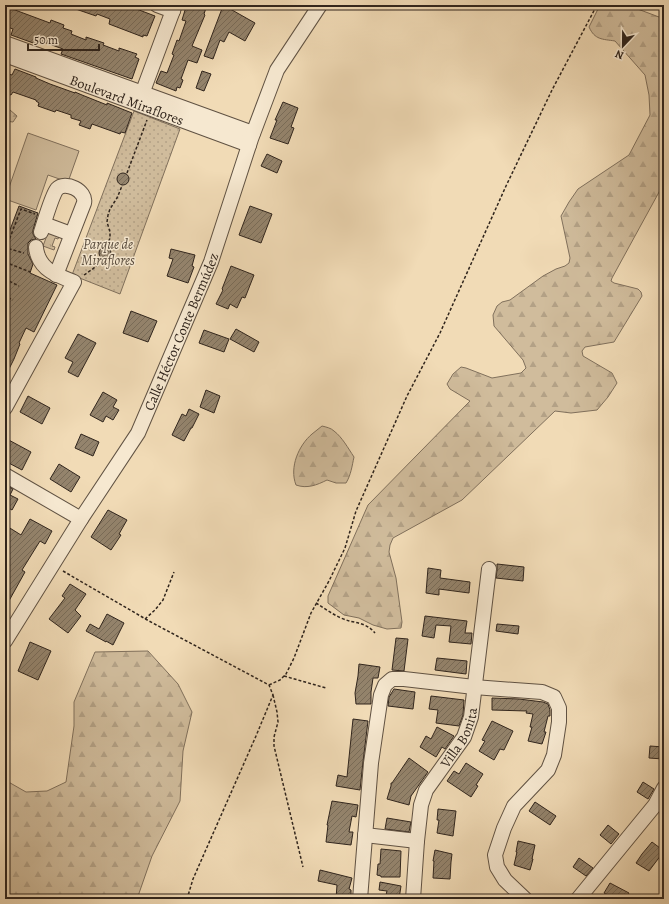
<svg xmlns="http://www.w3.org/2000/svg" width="669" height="904" viewBox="0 0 669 904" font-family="Alegreya,serif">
<defs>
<pattern id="grass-tufts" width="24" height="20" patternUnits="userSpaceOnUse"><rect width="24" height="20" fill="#d0bc9c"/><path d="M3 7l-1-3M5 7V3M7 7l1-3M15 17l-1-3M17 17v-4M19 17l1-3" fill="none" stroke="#b3a186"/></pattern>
<pattern id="forest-firs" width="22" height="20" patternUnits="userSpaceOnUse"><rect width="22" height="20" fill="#d0bc9c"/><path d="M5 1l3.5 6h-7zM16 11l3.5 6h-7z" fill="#b3a186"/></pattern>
<pattern id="park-dots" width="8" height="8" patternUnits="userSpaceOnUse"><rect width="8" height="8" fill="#d0bc9c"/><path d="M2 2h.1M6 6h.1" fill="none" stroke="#b3a186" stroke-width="1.8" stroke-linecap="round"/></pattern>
<pattern id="building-hatch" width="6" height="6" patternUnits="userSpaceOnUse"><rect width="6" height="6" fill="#94846d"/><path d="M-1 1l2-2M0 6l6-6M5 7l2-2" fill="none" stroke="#796c59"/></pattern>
</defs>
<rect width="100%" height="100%" fill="#f1dbb6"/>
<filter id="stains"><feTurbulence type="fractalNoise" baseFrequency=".005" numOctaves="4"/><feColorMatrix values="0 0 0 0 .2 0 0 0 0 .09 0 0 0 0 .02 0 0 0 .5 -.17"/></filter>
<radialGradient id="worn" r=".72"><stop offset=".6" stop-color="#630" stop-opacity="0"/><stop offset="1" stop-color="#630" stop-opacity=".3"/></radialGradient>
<path fill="url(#grass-tufts)" stroke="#80705c" d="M49,230L60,234L58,239L55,238L52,246L55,247L54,250L43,246Z"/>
<path fill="url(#forest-firs)" stroke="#80705c" d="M600,5H627L659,17H664V183L612,278L611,281L614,283L638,289L641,292L642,296L614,342L585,347L582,351L583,356L612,373L617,383L608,397L597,410L571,413L555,411L462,500L393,538L390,545L389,552L396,578L402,622L401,628L387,629L373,625L359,618L344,615L328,603V596L368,505L470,401L450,389L447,384L453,374L461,367L466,368L492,378L521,373L526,368L523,360L494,326L493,315L497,306L502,302L510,300L543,276L556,269L565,266L569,263L570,258L561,216L569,202L578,189L629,155L650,115L649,95L645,75L615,41C602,39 595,40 589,27Z
M5,108L10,110L17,116L13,122L5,121Z
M322,426C326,427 331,428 334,431C342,437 348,448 354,457C352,466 351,475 346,483H336L327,480C317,485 307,489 296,485C289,467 299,445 312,434C315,431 319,429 322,426Z
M148,651L178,684L192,712L183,751L180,801L152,856L137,899H5V780L26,792L47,791L66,782L74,726V702L95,652Z"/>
<path fill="url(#park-dots)" stroke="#80705c" d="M134,111L180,129L120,294L72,275Z"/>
<path fill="#d0bc9c" stroke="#80705c" d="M28,133L79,151L68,182L48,175L36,210L5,199Z"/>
<path fill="url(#building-hatch)" stroke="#30251d" d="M67,5H126L155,16L147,36L143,35V37L109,24L110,19L97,14L96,16L67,6Z
M191,5H207L204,14L205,15L192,46L202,50L197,63L188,60L181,79L183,80L180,88L177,87L176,91L156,83L161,71L167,73L174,55L172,54L177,40L179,41L186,21L182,20L186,7L190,9Z
M223,6L232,10L255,23L245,41L229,32L224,42L220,40L213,59L204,56Z
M7,7L50,23L51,20L64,25L63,28L72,31L71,34L86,40V37L104,43L103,45L119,51V48L137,54L135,57L139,59L132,79L61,54L63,49L38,40L36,44L11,35L13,29L5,26V12Z
M15,69L36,77V78L50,84L75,93V92L82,95L107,105V103L132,113L125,133L121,132L120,134L92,124L90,129L79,125L81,121L71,118V115L56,110L55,112L38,106L39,103L36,101V100L13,92L11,95L5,93V73L12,75Z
M202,71L211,74L204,91L196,88Z
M283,102L298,108L291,127L294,128L288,144L270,138L277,120H275Z
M267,154L282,161L277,173L261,166Z
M117 179a6 6 0 1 1 12 0a6 6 0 1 1-12 0Z
M19,206L38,213L33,230V234L36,239L31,240L28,243V254L33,264L30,273L57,285L34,332L26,328L19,343L20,344L14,359L5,377V243Z
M250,206L272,214L261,243L239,235Z
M99 253a6 6 0 1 1 12 0a6 6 0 1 1-12 0Z
M171,249L195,255L192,266L194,267L188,283L167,276L173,259L169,258Z
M231,266L254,275L245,298L242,297L237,308L230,304L228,309L216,304L223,290L222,289Z
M131,311L157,321L148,342L123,333Z
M236,329L259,342L254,352L230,339Z
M204,330L229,339L224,352L199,343Z
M78,334L96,343L78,377L68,372L73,362L65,358Z
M206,390L220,396L214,413L200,407Z
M103,392L117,400L113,407L119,410L113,420L106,416L103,422L90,415Z
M28,396L50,408L42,424L20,412Z
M189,409L199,414L192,428H191L184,441L172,435L182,414L186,416Z
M81,434L99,442L93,456L75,448Z
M5,438L31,452L22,470L5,461Z
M59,464L80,477L71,492L50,479Z
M5,485L13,489L10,495L18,499L12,510L5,506Z
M108,510L127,520L119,534L121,535L111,550L91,537Z
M30,519L52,531L45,544L40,541L22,570L25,572L5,608V525L21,535Z
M497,564L524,567L523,581L496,578L497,570Z
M428,568L441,570L440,578L470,582L469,593L439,589V595L426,593Z
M70,584L86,594L75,610L81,616L68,633L49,619L65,598L62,596Z
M107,614L124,623L113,645L106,641V642L86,631L90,624L99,629Z
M425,616L467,621L465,633H472L471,644L449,642L451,626L436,625L434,638L422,636Z
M497,624L519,626L518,634L496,631Z
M396,638L408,639L404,671L392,670Z
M30,642L51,651L38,680L18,671Z
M437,658L467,661L466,674L435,670Z
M359,664L380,667L378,678H373L371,692V704H356L355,693L358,676Z
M394,689L415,692L413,709L388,706L389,697Z
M431,696L464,700L463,715L459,726L436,723L438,710L429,709Z
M492,698L519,699L543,702L548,704L550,710V716H548L544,732H546L542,744L528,741L532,727H530L533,714L526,713L527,711L492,710Z
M353,719L368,721L363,762L360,790L336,786L338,775L347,777Z
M492,721L513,731L504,750L500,749L494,760L479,751L485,741L482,740Z
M437,727L454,736L445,749L442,747L436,757L420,747L426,736L431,739Z
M650,746L664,747L663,759L649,758Z
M409,758L428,772L411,796L409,805L387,799L391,786V783H392Z
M466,763L483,774L476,785L478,786L471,797L447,781L454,771L459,774Z
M643,782L654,789L648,799L637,792Z
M332,801L358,805L356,817L352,816L349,832H353L351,845L326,842L328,825H327Z
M535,802L556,816L550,825L529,811Z
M438,809L456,811L453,836L437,833L439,820H437Z
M387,818L411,822L409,832L385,829Z
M608,825L619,834L611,844L600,835Z
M518,841L535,845L532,859H533L530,870L514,865L517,852H516Z
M652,842L664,851L649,871L636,863L642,854Z
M381,849L401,851L400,877H381V876L377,875L378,864H380Z
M435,850L452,854L451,862L450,879L433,878L434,861H433Z
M579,858L593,868L586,876L573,867Z
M320,870L352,878L349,889L351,890V899H336L337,885L318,881Z
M380,882L401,886L399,899H385L387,891L379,890Z
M610,883L629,893L625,899H615L604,893Z"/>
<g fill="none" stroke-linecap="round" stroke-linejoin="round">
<defs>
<g id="minor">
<path d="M157,5L173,11"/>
<path d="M5,43L253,133"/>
<path id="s1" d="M5,55L249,145"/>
<path d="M139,102L175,5"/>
<path d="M44,224L71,234"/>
<path d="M41,232C44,223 52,195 57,189C65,180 87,191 84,203L56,275"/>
<path d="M5,408L74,282C60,276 44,272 38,256C37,253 36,251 36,247"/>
<path d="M5,475L81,519"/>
<path id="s2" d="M5,641L81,519L138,433L211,262L251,139L277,70L320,5"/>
<path d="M365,835L417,841"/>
<path d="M360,899L371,763L381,695L385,685L392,679H404L474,687L542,692L554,697L559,708V722L554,755L548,770L514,806L504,828L495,855L497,867L505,880L525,899"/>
<path id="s3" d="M413,899L417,841L421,805L426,790L464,737L471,717L489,569"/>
<path d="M578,899L655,805L664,788"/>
</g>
</defs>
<use href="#minor" stroke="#605243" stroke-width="16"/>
<path stroke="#30251d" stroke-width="1.5" stroke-dasharray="3 2" stroke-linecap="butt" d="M127,173L147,120
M107,246L110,238V232L107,222L108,215L110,209L117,198L122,186
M6,248L21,209L35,214
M5,250L6,248L24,253
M5,262L30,272
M84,275C91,270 99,266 102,257
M5,279L19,286
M5,300L7,297L13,300
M63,571L149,621L269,685L273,695L256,736L193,879L187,899
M316,603C324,608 332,614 341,618C354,624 365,621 375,633
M145,619L155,610L163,600L174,572
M284,676L326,688
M269,685L280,680L286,674L294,658L311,613L329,581L345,548L356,511L407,396L440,333L506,186L552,90L597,5
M273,695L277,712L278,722L274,737V746L303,867"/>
<use href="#minor" stroke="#f6e8d0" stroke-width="14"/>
</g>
<g text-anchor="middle" stroke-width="3" stroke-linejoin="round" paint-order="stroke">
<g font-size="14" fill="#30251d" stroke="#f6e8d0">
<text dy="5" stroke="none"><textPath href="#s1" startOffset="130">Boulevard Miraflores</textPath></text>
<text dy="5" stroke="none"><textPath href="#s2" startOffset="357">Calle Héctor Conte Bermúdez</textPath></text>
<text dy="5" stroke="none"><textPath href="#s3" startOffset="173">Villa Bonita</textPath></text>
</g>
<g font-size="14" font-style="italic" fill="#584b3d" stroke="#f6e8d0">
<text x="108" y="249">Parque de<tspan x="108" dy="16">Miraflores</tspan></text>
</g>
</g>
<rect width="669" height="904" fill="none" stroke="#f1dbb6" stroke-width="20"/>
<rect x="6" y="6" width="657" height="892" fill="none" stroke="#30251d" stroke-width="2"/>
<rect x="10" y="10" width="649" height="884" fill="none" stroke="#30251d"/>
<g transform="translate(623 46) rotate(202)" stroke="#f6e8d0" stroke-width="3" paint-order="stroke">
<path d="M0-3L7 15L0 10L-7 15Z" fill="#30251d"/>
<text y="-6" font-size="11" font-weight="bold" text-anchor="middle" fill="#30251d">N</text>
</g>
<path d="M28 44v6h71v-6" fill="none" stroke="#30251d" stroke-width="2"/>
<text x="34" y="44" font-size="12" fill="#30251d" stroke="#f6e8d0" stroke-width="3" paint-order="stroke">50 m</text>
<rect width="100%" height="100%" filter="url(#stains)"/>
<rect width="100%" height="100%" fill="url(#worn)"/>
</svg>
